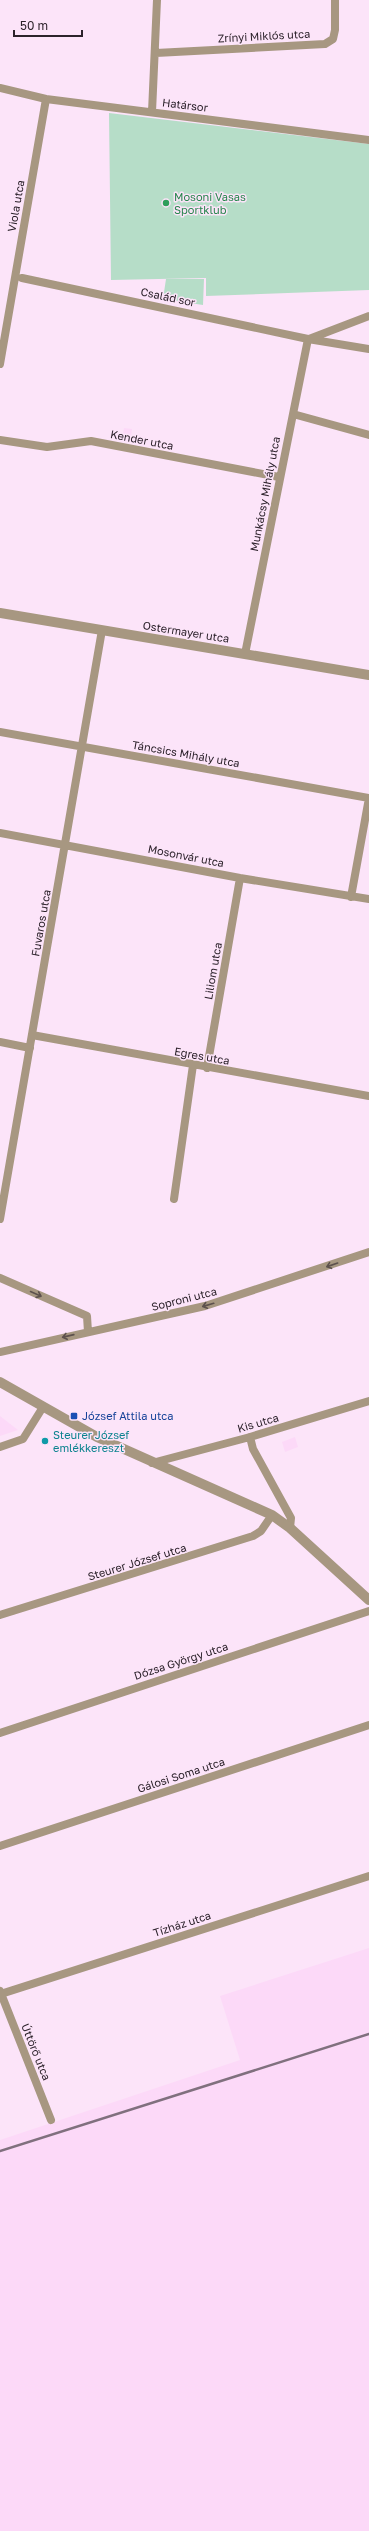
<svg xmlns="http://www.w3.org/2000/svg" width="369" height="2531" viewBox="0 0 369 2531" font-family="'Golos Text',sans-serif">
<rect width="100%" height="100%" fill="#fce4f9"/>
<path fill="#fcd9f8" d="M124,428L132,429L130,442L122,441Z
M0,1416L18,1430L0,1436Z
M295,1437L298,1447L285,1452L282,1442Z
M369,1948V2531H0V2140L240,2060L220,1996Z"/>
<path fill="#b6ddc8" d="M109,113L369,144V290L206,296V278L111,280Z
M166,279H204L203,305L163,299Z"/>
<g fill="none" stroke-linecap="round" stroke-linejoin="round">
<path stroke="#a79781" stroke-width="8" d="M156,53L325,44L333,39L335,30V0
M0,88L46,99L369,140
M152,112L157,0
M22,278L308,339L369,349
M309,339L369,316
M0,364L46,99
M293,414L369,435
M0,440L47,447L91,441L279,477
M245,654L308,339
M0,732L369,798L351,897
M0,833L240,878L369,899
M32,1035L369,1096
M0,1042L30,1048
M207,1068L240,878
M174,1199L193,1065
M0,1219L102,630
M0,1278L87,1316L88,1332
M0,1352L205,1306L369,1252
M250,1437L253,1449L291,1518L290,1528
M0,1447L23,1439L43,1407
M152,1463L250,1437L369,1401
M0,1615L253,1536L261,1531L272,1515
M0,1733L369,1611
M0,1846L369,1725
M0,1991L51,2120
M1,1994L369,1876"/>
<path stroke="#a79781" stroke-width="10" d="M0,613L369,675
M0,1382L97,1437L272,1515L290,1528L369,1600"/>
<path stroke="#80707e" stroke-width="2.5" d="M0,2151L369,2034"/>
</g>
<defs><path id="oneway-shaft" d="M-6 0H5M1.5-3L5.5 0L1.5 3" fill="none" stroke-width="1.6" stroke-linecap="round" stroke-linejoin="round"/></defs>
<g stroke="#5d514d">
<use href="#oneway-shaft" transform="translate(332 1265) rotate(161)"/>
<use href="#oneway-shaft" transform="translate(36 1294) rotate(24)"/>
<use href="#oneway-shaft" transform="translate(208 1305) rotate(164)"/>
<use href="#oneway-shaft" transform="translate(68 1336) rotate(167)"/>
</g>
<circle fill="#2e9e5b" stroke="#fce4f9" stroke-width="1.5" cx="166" cy="203" r="4"/>
<rect fill="#1a4fb4" stroke="#fce4f9" stroke-width="1.5" x="70" y="1412" width="8" height="8" rx="2"/>
<circle fill="#0f9aa8" stroke="#fce4f9" stroke-width="1.5" cx="45" cy="1441" r="4"/>
<g text-anchor="middle" stroke-width="3" stroke-linejoin="round" paint-order="stroke">
<g font-size="11" fill="#2c222b" stroke="#fce4f9">
<text transform="translate(264 36) rotate(-3)" y="4">Zrínyi Miklós utca</text>
<text transform="translate(185 105) rotate(7)" y="4">Határsor</text>
<text transform="translate(16 206) rotate(-80)" y="4">Viola utca</text>
<text transform="translate(168 297) rotate(12)" y="4">Család sor</text>
<text transform="translate(142 440) rotate(11)" y="4">Kender utca</text>
<text transform="translate(265 494) rotate(-79)" y="4">Munkácsy Mihály utca</text>
<text transform="translate(186 632) rotate(9)" y="4">Ostermayer utca</text>
<text transform="translate(186 754) rotate(10)" y="4">Táncsics Mihály utca</text>
<text transform="translate(186 856) rotate(11)" y="4">Mosonvár utca</text>
<text transform="translate(41 923) rotate(-80)" y="4">Fuvaros utca</text>
<text transform="translate(213 971) rotate(-80)" y="4">Liliom utca</text>
<text transform="translate(202 1056) rotate(10)" y="4">Egres utca</text>
<text transform="translate(184 1299) rotate(-14)" y="4">Soproni utca</text>
<text transform="translate(258 1423) rotate(-16)" y="4">Kis utca</text>
<text transform="translate(137 1562) rotate(-17)" y="4">Steurer József utca</text>
<text transform="translate(181 1661) rotate(-18)" y="4">Dózsa György utca</text>
<text transform="translate(181 1775) rotate(-18)" y="4">Gálosi Soma utca</text>
<text transform="translate(182 1924) rotate(-18)" y="4">Tízház utca</text>
<text transform="translate(36 2052) rotate(68)" y="4">Úttörő utca</text>
</g>
<g font-size="11" fill="#27864d" stroke="#fce4f9" text-anchor="start">
<text x="174" y="201">Mosoni Vasas<tspan x="174" dy="13">Sportklub</tspan></text>
</g>
<g font-size="11" fill="#164399" stroke="#fce4f9" text-anchor="start">
<text x="82" y="1420">József Attila utca</text>
</g>
<g font-size="11" fill="#0d838f" stroke="#fce4f9" text-anchor="start">
<text x="53" y="1439">Steurer József<tspan x="53" dy="13">emlékkereszt</tspan></text>
</g>
</g>
<path d="M14 30v6h68v-6" fill="none" stroke="#2c222b" stroke-width="2"/>
<text x="20" y="30" font-size="12" fill="#2c222b" stroke="#fce4f9" stroke-width="3" paint-order="stroke">50 m</text>
</svg>
